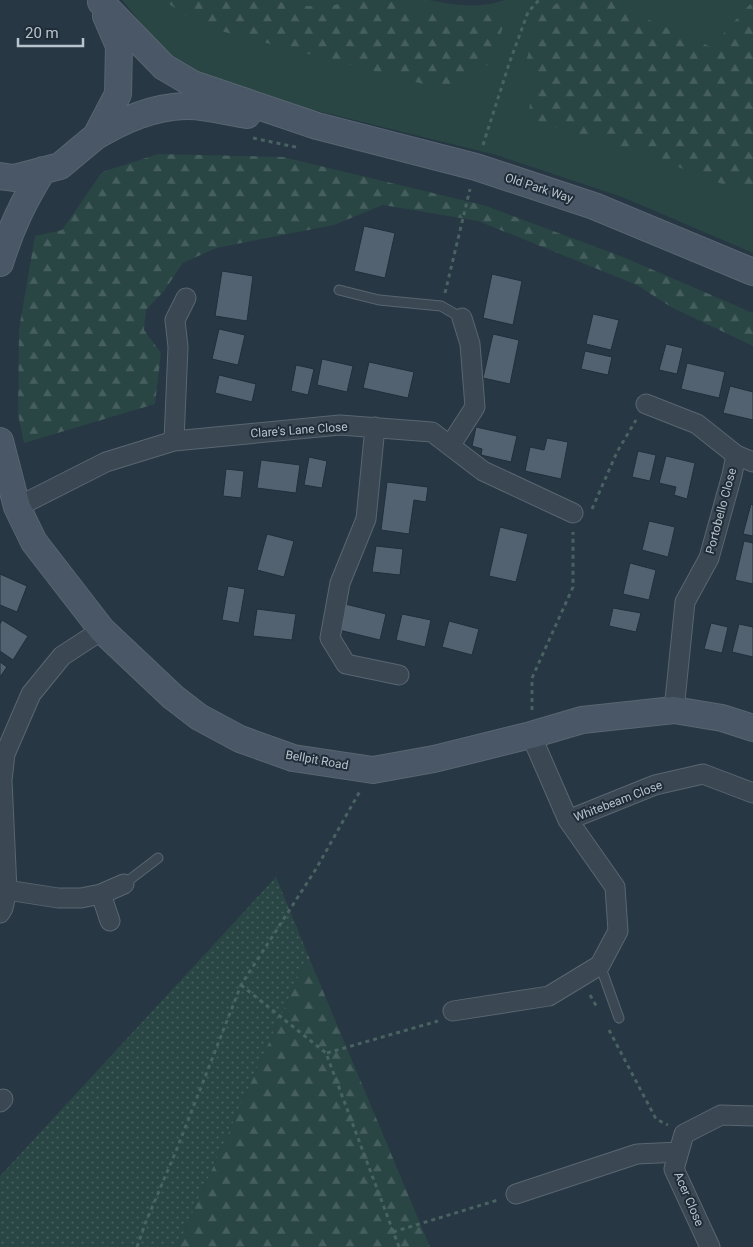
<svg xmlns="http://www.w3.org/2000/svg" width="753" height="1247" viewBox="0 0 753 1247" font-family="Roboto,sans-serif">
<defs>
<pattern id="forest-firs" width="22" height="20" patternUnits="userSpaceOnUse" patternTransform="scale(1.25)"><rect width="22" height="20" fill="#294544"/><path d="M5 1l3.5 6h-7zM16 11l3.5 6h-7z" fill="#465e5e"/></pattern>
<pattern id="park-dots" width="8" height="8" patternUnits="userSpaceOnUse" patternTransform="scale(1.25)"><rect width="8" height="8" fill="#294544"/><path d="M2 2h.1M6 6h.1" fill="none" stroke="#465e5e" stroke-width="1.8" stroke-linecap="round"/></pattern>
</defs>
<rect width="100%" height="100%" fill="#273744"/>
<path fill="#294544" d="M122,0H429C453,5 480,9 504,0H753V253L622,197L496,155L245,93L193,71L163,50Z"/>
<path fill="url(#forest-firs)" d="M163,0H273L296,6H331L352,0H386L405,7L454,16L506,14L494,61L446,90L202,26Z
M562,0H618L624,9L711,47L753,1V196L637,151L528,119L534,73L524,69L539,15Z
M158,154L283,157L483,205L623,257L753,313V346L671,307L637,285L478,221L383,205L334,225L216,248L183,263L164,291L146,310L144,330L161,353L155,404L24,443L18,414L19,329L35,236L62,230L102,172Z
M308,955L430,1247H177Z"/>
<path fill="url(#park-dots)" d="M276,877L308,955L177,1247H0V1176Z"/>
<path fill="#526271" stroke="#222f3b" d="M364,226L395,233L385,278L354,271Z
M222,271L253,276L247,321L215,316Z
M492,274L522,281L513,325L483,318Z
M593,314L619,320L611,350L586,344Z
M219,329L245,335L238,365L212,359Z
M493,334L519,340L510,384L483,378Z
M666,344L683,348L677,374L659,370Z
M585,351L612,357L608,375L581,369Z
M322,359L353,366L347,392L317,385Z
M369,362L414,372L408,398L363,388Z
M687,363L725,372L719,398L681,389Z
M296,365L314,369L308,395L291,391Z
M219,375L256,384L252,402L215,393Z
M730,386L753,392V420L723,413Z
M476,427L517,436L511,462L481,455L482,449L472,446Z
M547,438L568,442L561,479L525,471L530,447L544,450Z
M638,451L656,455L650,481L632,477Z
M666,456L695,463L687,499L674,495L676,487L659,483Z
M309,457L327,461L322,488L304,485Z
M261,460L300,465L296,493L257,488Z
M226,469L244,471L241,498L223,496Z
M387,482L428,487L426,502L414,500L409,534L381,530Z
M751,504L753,505V536L743,534Z
M649,521L675,527L668,557L642,550Z
M500,527L528,534L516,582L489,576Z
M267,534L294,541L284,577L257,570Z
M744,541L753,543V584L735,580Z
M376,546L403,549L400,575L372,572Z
M630,563L656,570L649,600L623,594Z
M0,574L27,586L17,612L0,605Z
M228,586L245,589L239,623L222,620Z
M345,604L386,614L380,640L339,630Z
M613,608L641,613L636,632L609,626Z
M257,609L296,614L292,640L253,636Z
M402,614L431,620L425,647L396,640Z
M2,620L28,636L13,660L0,651V624Z
M449,621L479,629L472,655L442,647Z
M711,623L728,627L722,653L704,649Z
M739,624L753,627V657L732,652Z
M0,662L7,667L0,677Z"/>
<g fill="none" stroke-linecap="round" stroke-linejoin="round">
<defs>
<path id="lane" d="M339,290L379,300L441,306L462,318
M124,884L158,858
M600,965L619,1018"/>
<path id="street" d="M646,404L697,424L736,455
M375,427L366,519L340,583L330,638L346,664L399,675
M174,441L178,347L175,320L186,298
M450,446L475,407L470,344L462,318
M17,507L106,462L174,441L340,425L432,432L483,471L573,513
M674,710L685,602L709,558L732,475L736,455L753,462
M568,820L655,785L703,774L753,793
M7,890L58,898H81L101,894
M0,913L3,908L7,890L2,780L5,754L31,694L62,656L102,630
M110,921L101,894L124,884
M453,1011L549,996L600,965L618,931L615,887L568,820L531,735
M0,1102L3,1099
M516,1194L637,1154L679,1152
M710,1247L674,1169L684,1134L721,1115L753,1116"/>
<path id="secondary" d="M101,2L164,67L193,84L317,126L476,167L594,206L753,272
M96,136C124,120 152,107 185,106C202,105 229,112 247,115
M0,176L14,178L60,166L96,136L118,94L119,46L106,16
M0,263C11,228 23,202 43,170
M0,441L17,507L34,542L102,630L173,697L199,717L240,739L293,758L373,770L434,759L531,735L582,720L674,710L722,718L753,728"/>
</defs>
<use href="#lane" stroke="#596671" stroke-width="11"/>
<use href="#street" stroke="#596671" stroke-width="21"/>
<use href="#secondary" stroke="#596671" stroke-width="28"/>
<path stroke="#496262" stroke-width="3" stroke-dasharray="4 4" stroke-linecap="butt" d="M253,138L300,148
M483,145L509,64L528,12L539,0
M445,293L470,189
M592,509L617,452L636,420
M532,710V678L573,587V532
M241,985L326,1053L399,1247
M590,995L598,1009
M609,1030L656,1119L668,1125
M327,1053L438,1021
M393,1232L498,1200
M137,1247L145,1224L176,1151L241,985L316,869L360,791"/>
<use href="#lane" stroke="#3b4853" stroke-width="9"/>
<use href="#street" stroke="#3b4853" stroke-width="19"/>
<use href="#secondary" stroke="#495766" stroke-width="26"/>
</g>
<g text-anchor="middle" stroke-width="4" stroke-linejoin="round" paint-order="stroke">
<g font-size="12" fill="#b8c3cd" stroke="#202d39">
<text transform="translate(539 188) rotate(18)" y="4">Old Park Way</text>
<text transform="translate(299 430) rotate(-4)" y="4">Clare's Lane Close</text>
<text transform="translate(721 511) rotate(-75)" y="4">Portobello Close</text>
<text transform="translate(317 760) rotate(10)" y="4">Bellpit Road</text>
<text transform="translate(618 801) rotate(-21)" y="4">Whitebeam Close</text>
<text transform="translate(689 1199) rotate(67)" y="4">Acer Close</text>
</g>
</g>
<path d="M18 38v8h65v-8" fill="none" stroke="#b8c3cd" stroke-width="2.5"/>
<text x="25" y="38" font-size="15" fill="#b8c3cd" stroke="#202d39" stroke-width="4" paint-order="stroke">20 m</text>
</svg>
